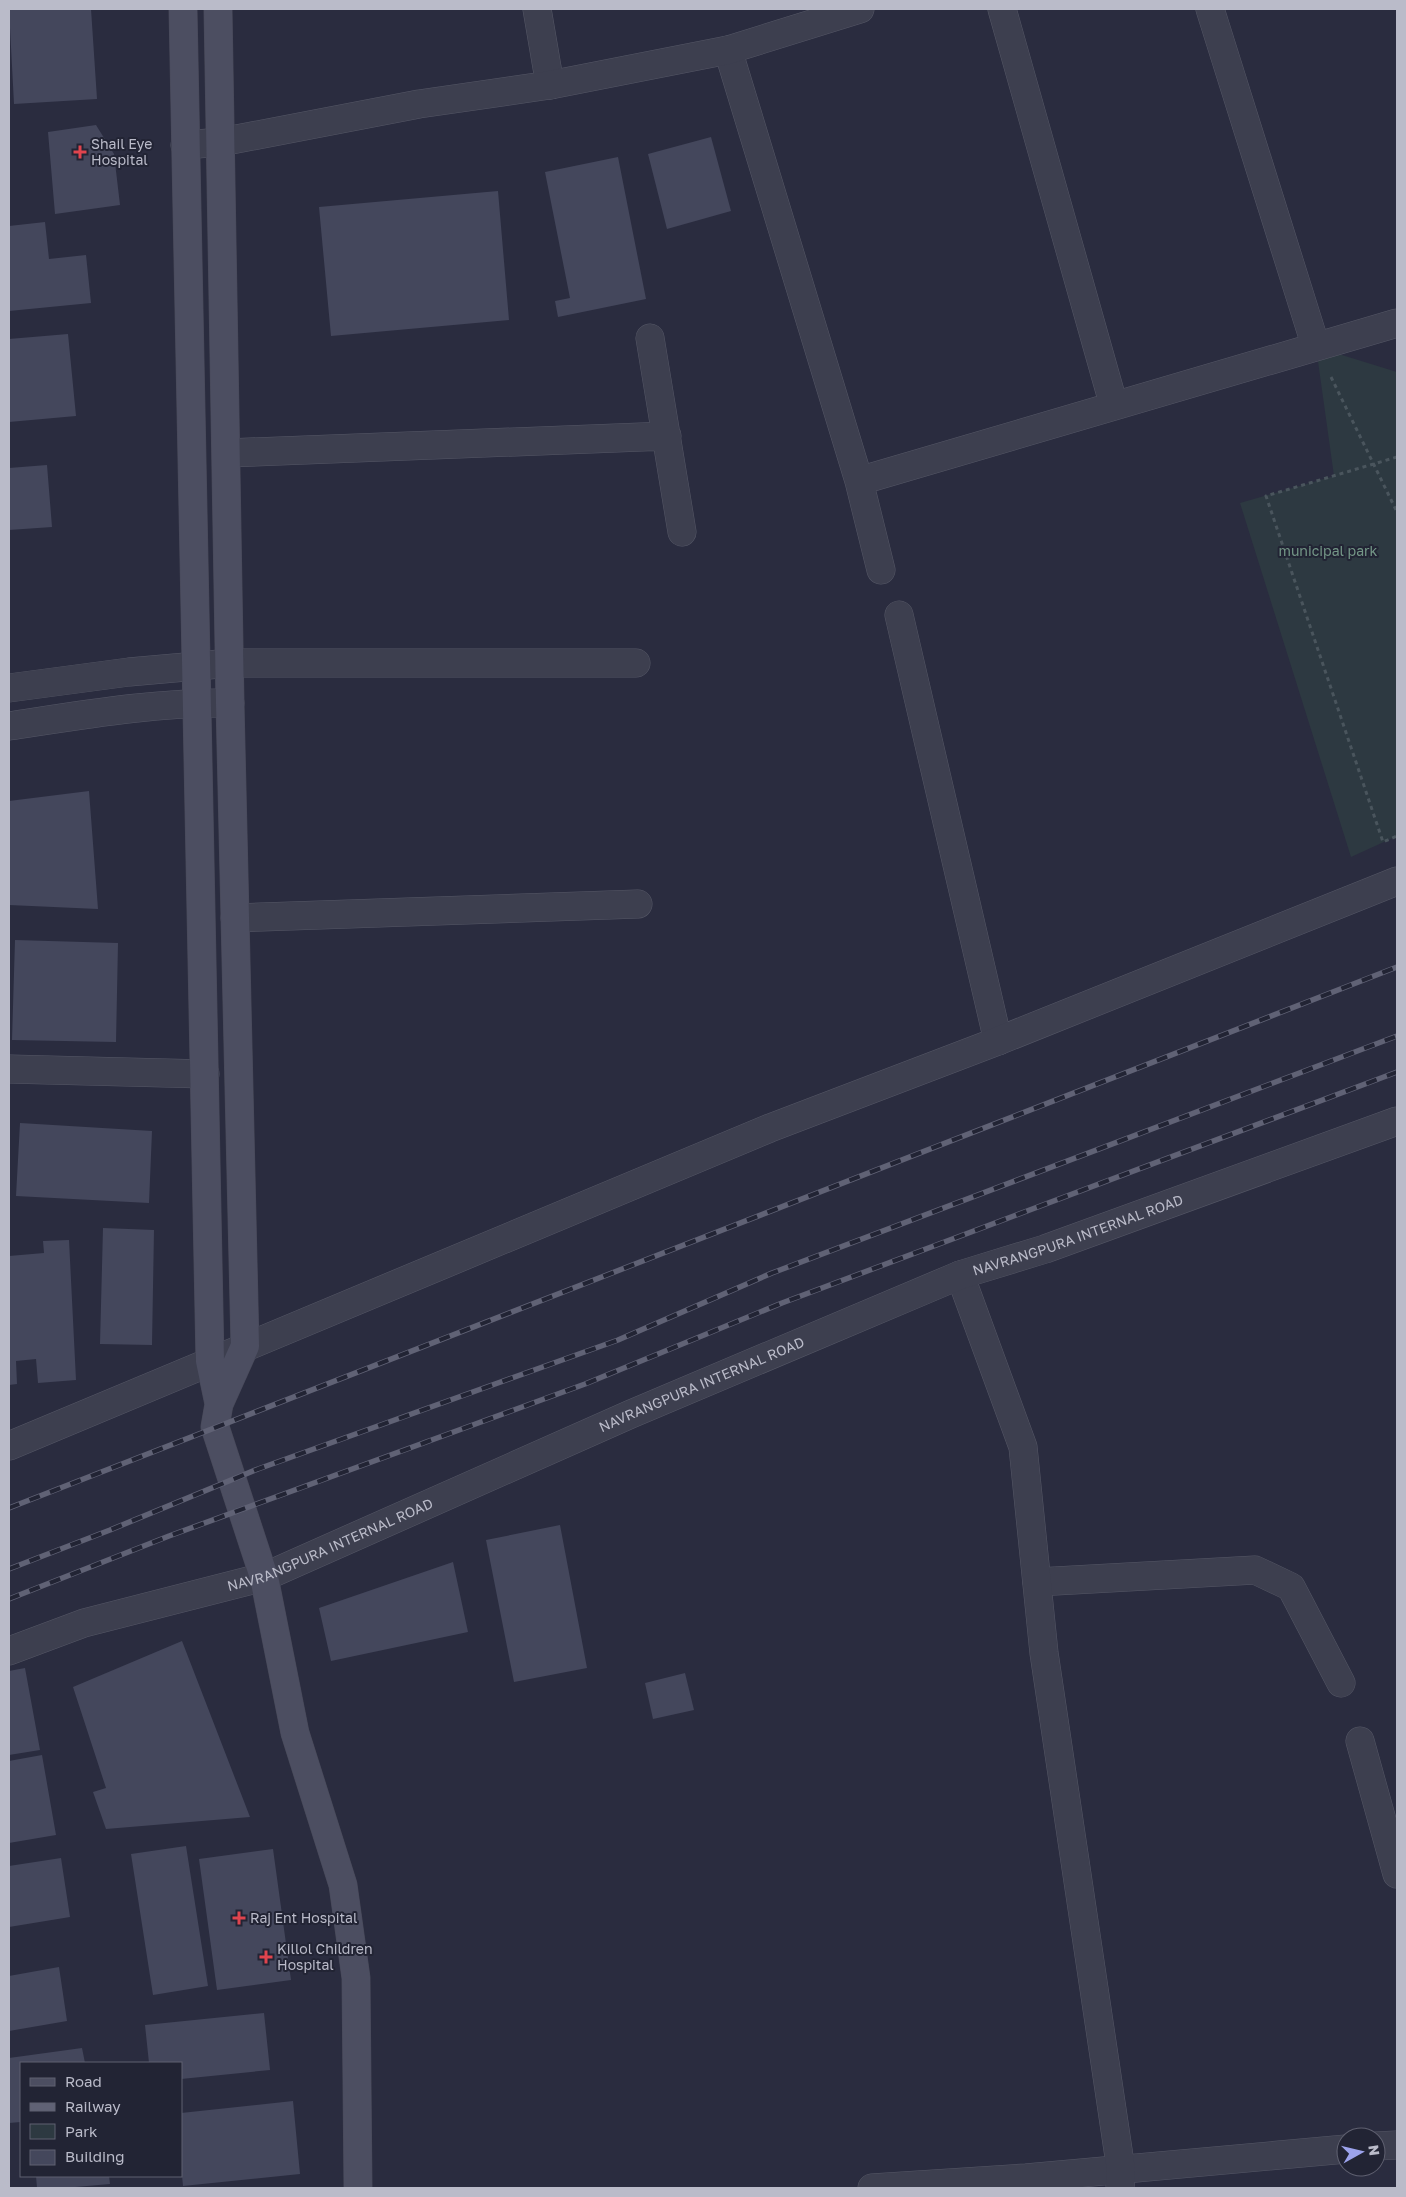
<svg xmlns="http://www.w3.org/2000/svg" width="1406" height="2197" viewBox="0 0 1406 2197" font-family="'Golos Text',sans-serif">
<rect width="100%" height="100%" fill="#2a2c3f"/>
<path fill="#2d3941" d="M1316,347L1397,372V836L1351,857L1240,503L1334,476Z"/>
<path fill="#44475c" d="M9,9H91L97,99L14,104Z
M96,125L114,154L120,205L55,214L48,132Z
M711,137L731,211L667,229L648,154Z
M618,157L646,299L558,317L555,301L570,298L545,172Z
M498,191L509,320L331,336L319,207Z
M45,222L49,259L86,255L91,303L9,311V226Z
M68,334L76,416L9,422V339Z
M47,465L52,527L9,530V468Z
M89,791L98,909L9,905V801Z
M15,940L118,943L116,1042L12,1040Z
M20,1123L152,1131L149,1203L16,1196Z
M103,1228L154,1230L152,1345L100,1344Z
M69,1240L76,1380L38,1383L36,1359L16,1361L17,1384L9,1385V1256L44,1253L43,1241Z
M560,1525L587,1668L514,1682L486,1540Z
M453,1562L468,1632L331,1661L319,1608Z
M182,1641L250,1817L106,1829L93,1792L106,1788L73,1687Z
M25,1668L40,1750L9,1755V1671Z
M685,1673L694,1710L653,1719L645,1683Z
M42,1755L56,1835L9,1843V1761Z
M186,1846L208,1986L153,1995L131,1854Z
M273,1849L291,1980L217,1990L199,1859Z
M61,1858L70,1917L9,1927V1866Z
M59,1967L67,2021L9,2031V1976Z
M264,2013L270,2070L181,2079V2063H149L145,2025Z
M82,2048L85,2063H21V2122L9,2123V2058Z
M293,2101L300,2174L183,2186L181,2165V2113Z
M36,2176H109L110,2184L64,2188H37Z"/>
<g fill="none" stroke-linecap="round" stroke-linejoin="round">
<defs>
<path id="minor" d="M537,9L550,85
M1002,9L1114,406
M1210,9L1316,347
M728,50L859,481L1397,323
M650,338L682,532
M227,453L667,436
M859,481L881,570
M899,615L998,1041
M231,663H636
M235,918L638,904
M9,1069L205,1074
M1037,1582L1255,1570L1291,1587L1341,1683
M1360,1741L1397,1874
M1376,2146L1397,2145
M872,2188L1026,2178L1346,2149"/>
<g id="tertiary">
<path d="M185,145L221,142L419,104L550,85L728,50L860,9"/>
<path d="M9,688L129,672L231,663"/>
<path d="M9,726C82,715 156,702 230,703"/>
<path d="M960,1275L1023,1447L1044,1653L1121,2170L1120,2188"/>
<path d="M9,1446L770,1128L998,1041L1397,881"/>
<path id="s1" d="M9,1651L84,1623L264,1577L631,1414L960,1275L1045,1249L1397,1121"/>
</g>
<path id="secondary" d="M183,9L210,1361L219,1404L215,1427L264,1577L295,1733L343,1885L356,1978L358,2188
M218,9L230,703L245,1346L219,1404"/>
</defs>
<use href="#minor" stroke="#555766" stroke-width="29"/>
<use href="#tertiary" stroke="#555766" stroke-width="29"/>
<use href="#secondary" stroke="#474858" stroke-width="29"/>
<path stroke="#4a555d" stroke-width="3" stroke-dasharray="4 4" stroke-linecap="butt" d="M1331,377L1397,512
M1397,457L1266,496L1383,842L1397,836"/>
<use href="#minor" stroke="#3d3f4f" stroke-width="28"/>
<use href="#tertiary" stroke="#3d3f4f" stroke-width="28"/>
<use href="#secondary" stroke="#4c4e61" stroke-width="28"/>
<defs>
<path id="rail" d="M9,1508L1397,967
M9,1569L110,1530L258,1469L618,1340L772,1273L1397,1036
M9,1599L169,1536L585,1384L782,1303L1397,1072"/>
</defs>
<use href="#rail" stroke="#606275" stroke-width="5.5"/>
<use href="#rail" stroke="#222434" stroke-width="4" stroke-dasharray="11" stroke-linecap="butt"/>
</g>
<g fill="#e0444e" stroke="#222434" stroke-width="2">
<path d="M77.5 144.5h5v5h5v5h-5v5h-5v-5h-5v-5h5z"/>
<path d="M236.5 1910.5h5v5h5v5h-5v5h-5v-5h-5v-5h5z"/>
<path d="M263.5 1949.5h5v5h5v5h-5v5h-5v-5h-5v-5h5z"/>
</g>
<g text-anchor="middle" stroke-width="4" stroke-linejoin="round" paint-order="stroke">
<g font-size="14" fill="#babbc9" stroke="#222434" text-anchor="start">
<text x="91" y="149">Shail Eye<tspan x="91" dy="16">Hospital</tspan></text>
<text x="250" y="1923">Raj Ent Hospital</text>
<text x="277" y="1954">Killol Children<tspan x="277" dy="16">Hospital</tspan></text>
</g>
<g font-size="14" fill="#749787" stroke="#222434">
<text x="1328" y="556">municipal park</text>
</g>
<g font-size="14" fill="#babbc9" stroke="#222434">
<text dy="5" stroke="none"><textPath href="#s1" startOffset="1149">NAVRANGPURA INTERNAL ROAD</textPath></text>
<text dy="5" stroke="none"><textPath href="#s1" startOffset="744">NAVRANGPURA INTERNAL ROAD</textPath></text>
<text dy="5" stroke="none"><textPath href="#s1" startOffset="339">NAVRANGPURA INTERNAL ROAD</textPath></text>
</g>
</g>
<rect width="1406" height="2197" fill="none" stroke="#babbc9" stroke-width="20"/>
<rect x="20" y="2062" width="162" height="115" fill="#222434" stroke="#5f6070"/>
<rect x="30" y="2078" width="25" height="8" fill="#4c4e61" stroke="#5f6070"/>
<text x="65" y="2087" font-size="15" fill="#babbc9">Road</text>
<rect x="30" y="2103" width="25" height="8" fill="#606275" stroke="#5f6070"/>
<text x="65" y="2112" font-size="15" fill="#babbc9">Railway</text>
<rect x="30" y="2124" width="25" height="15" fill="#2d3941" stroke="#5f6070"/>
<text x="65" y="2137" font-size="15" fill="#babbc9">Park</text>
<rect x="30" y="2150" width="25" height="15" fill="#44475c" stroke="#5f6070"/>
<text x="65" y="2162" font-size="15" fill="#babbc9">Building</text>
<g transform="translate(1361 2152) rotate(82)"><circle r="24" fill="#222434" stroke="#5f6070"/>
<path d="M0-4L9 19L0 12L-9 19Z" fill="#9ca3ec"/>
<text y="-8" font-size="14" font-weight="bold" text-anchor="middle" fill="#babbc9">N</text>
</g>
</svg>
